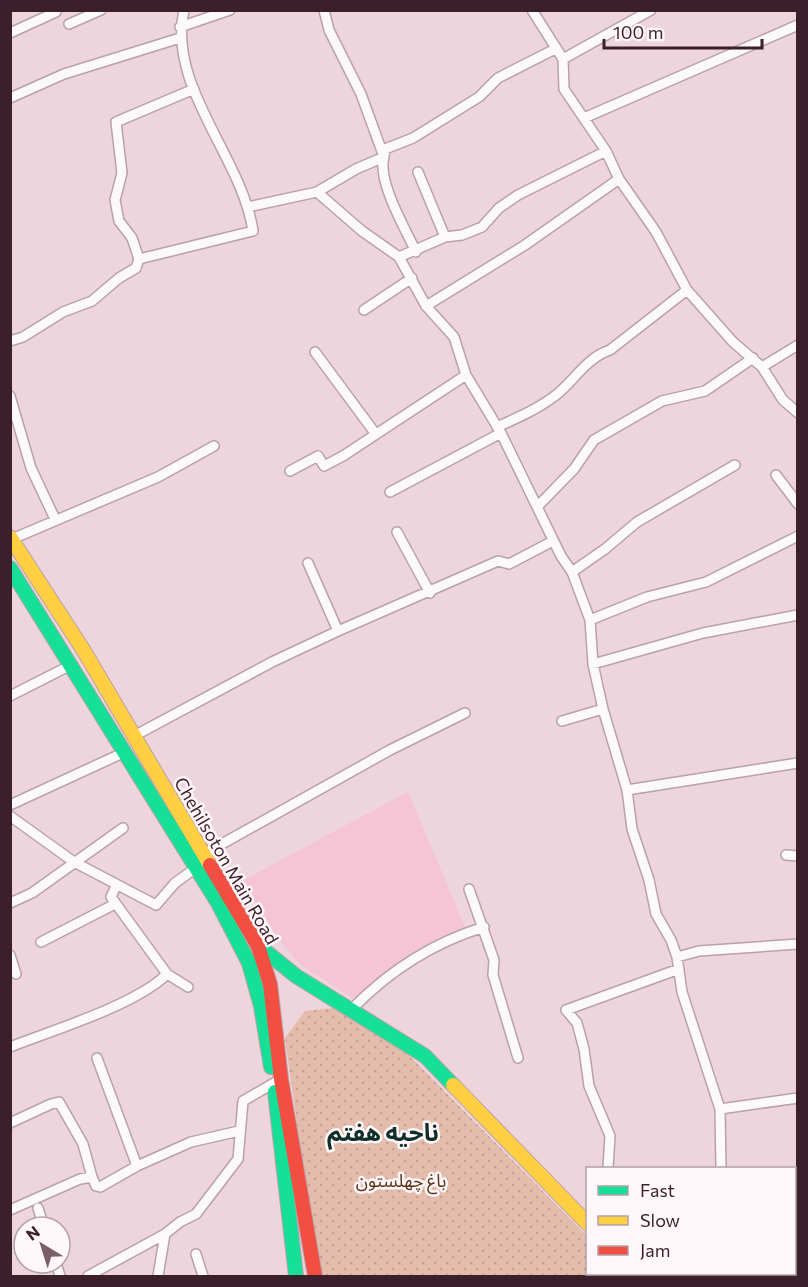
<svg xmlns="http://www.w3.org/2000/svg" width="808" height="1287" viewBox="0 0 808 1287" font-family="Commissioner,'Noto Sans Arabic',sans-serif">
<defs>
<pattern id="park-dots" width="8" height="8" patternUnits="userSpaceOnUse" patternTransform="scale(1.5)"><rect width="8" height="8" fill="#e4bcab"/><path d="M2 2h.1M6 6h.1" fill="none" stroke="#c4a193" stroke-width="1.8" stroke-linecap="round"/></pattern>
</defs>
<rect width="100%" height="100%" fill="#eed4dc"/>
<path fill="#f5c5d5" d="M408,792L465,927L412,952L354,999L301,965L281,942L242,881Z"/>
<path fill="url(#park-dots)" d="M343,1007L399,1045L587,1236L588,1274H623L626,1276H318L285,1038L305,1011Z"/>
<g fill="none" stroke-linecap="round" stroke-linejoin="round">
<defs>
<path id="street" d="M324,10L329,30L361,94L384,157C377,181 405,228 416,252
M532,10L563,59L564,89L606,151L619,179L656,232L687,290L733,342L762,367L783,400L798,413
M69,24L101,10
M180,27L230,10
M10,33L56,12
M563,59L651,10
M10,98L64,74L180,38
M584,118L798,25
M418,172L445,237
M317,192L362,231L399,257L426,306L454,337L466,375L501,433L561,556L572,572L590,620L593,664L603,709L627,790L632,829L649,880L656,914L671,940L677,957L682,992L720,1109L721,1168
M248,207L317,192L356,169L384,157L385,149L413,138L479,97L498,78L555,49
M399,257L445,237L462,235L482,227L499,208L518,195L606,151
M139,259L253,231C242,157 167,87 184,10
M426,306L525,245L619,179
M364,310L412,278
M10,341L23,337L63,312L92,301L119,278L136,268L139,259L132,238L119,221L115,200L122,173L116,122L194,89
M315,352L375,433
M762,367L798,345
M10,396L31,468L55,519
M497,427C517,418 538,409 556,395C574,381 586,358 610,350L687,290
M290,471L318,456L324,466L343,456L466,375
M776,475L798,504
M390,492L501,433
M537,507L574,469L594,440L662,401L705,391L753,358
M397,532L430,593
M12,539L158,477L214,446
M308,563L338,631
M572,572L605,549L637,522L735,465
M590,620L647,597L706,582L798,536
M593,664L703,633L798,615
M10,696L71,665
M562,721L603,709
M134,736L272,662L338,631L498,561L509,564L553,541
M627,790L798,763
M10,805L125,752
M10,816L74,862L156,905L175,883L197,867
M204,854L390,750L465,713
M786,855L798,856
M116,886L111,897L167,974L188,987
M469,889L494,960L493,975L518,1058
M10,903L32,893L123,828
M41,942L115,904
M10,955L16,974
M677,957L699,951L798,944
M352,1009C390,970 432,943 484,927
M10,1047C53,1030 136,1005 167,974
M97,1058L137,1166
M720,1109L798,1098
M10,1123L51,1104L59,1102L83,1144L92,1177
M608,1168L610,1136L589,1086L584,1049L577,1023L566,1010L679,969
M38,1208L44,1227
M10,1210L80,1179L92,1177L96,1186L100,1187L137,1166L191,1142L239,1131
M196,1254L203,1276
M56,1263L60,1276
M742,1274L743,1276
M88,1276L165,1234L180,1222L196,1214L238,1159L243,1101L281,1079
M158,1276L165,1234"/>
<path id="fast" d="M10,568L218,903L249,963L261,1006L271,1067
M259,946L296,976L425,1056L453,1085
M275,1092L296,1276"/>
<path id="slow" d="M10,537L84,651L210,865
M453,1085L588,1224
M634,1274L637,1276"/>
<path id="jam" d="M210,865L258,946L270,984L281,1079L315,1276"/>
</defs>
<use href="#street" stroke="#b9a1a9" stroke-width="12"/>
<use href="#fast" stroke="#b9a1a9" stroke-width="16"/>
<use href="#slow" stroke="#b9a1a9" stroke-width="16"/>
<use href="#jam" stroke="#b9a1a9" stroke-width="16"/>
<use href="#street" stroke="#fcf9fa" stroke-width="9"/>
<use href="#fast" stroke="#16e098" stroke-width="14"/>
<use href="#slow" stroke="#ffcf43" stroke-width="14"/>
<use href="#jam" stroke="#f24e42" stroke-width="14"/>
</g>
<g text-anchor="middle" stroke-width="5" stroke-linejoin="round" paint-order="stroke">
<g font-size="18" fill="#3b1f2a" stroke="#fff7f9">
<text transform="translate(226 861) rotate(60)" y="6">Chehilsoton Main Road</text>
</g>
<g font-size="18" fill="#5b3416" stroke="#fff7f9">
<text x="401" y="1187">باغ چهلستون</text>
</g>
<g font-size="24" font-weight="bold" fill="#0f2f28" stroke="#fff7f9">
<text x="383" y="1141">ناحیه هفتم</text>
</g>
</g>
<rect width="808" height="1287" fill="none" stroke="#3b1f2a" stroke-width="24"/>
<rect x="586" y="1167" width="210" height="108" fill="#fff7f9" stroke="#b1a1a6" stroke-width="1.5"/>
<rect x="598" y="1186" width="30" height="9" fill="#16e098" stroke="#b1a1a6" stroke-width="1.5"/>
<text x="640" y="1197" font-size="18" fill="#3b1f2a">Fast</text>
<rect x="598" y="1216" width="30" height="9" fill="#ffcf43" stroke="#b1a1a6" stroke-width="1.5"/>
<text x="640" y="1227" font-size="18" fill="#3b1f2a">Slow</text>
<rect x="598" y="1246" width="30" height="9" fill="#f24e42" stroke="#b1a1a6" stroke-width="1.5"/>
<text x="640" y="1257" font-size="18" fill="#3b1f2a">Jam</text>
<g transform="translate(42 1245) rotate(322)"><circle r="28" fill="#fff7f9" stroke="#b1a1a6" stroke-width="1.5"/>
<path d="M0-4.5L10 22L0 15L-10 22Z" fill="#7a5e68"/>
<text y="-9" font-size="16" font-weight="bold" text-anchor="middle" fill="#3b1f2a">N</text>
</g>
<path d="M604 39v9h158v-9" fill="none" stroke="#3b1f2a" stroke-width="3"/>
<text x="613" y="39" font-size="18" fill="#3b1f2a" stroke="#fff7f9" stroke-width="4.5" paint-order="stroke">100 m</text>
</svg>
